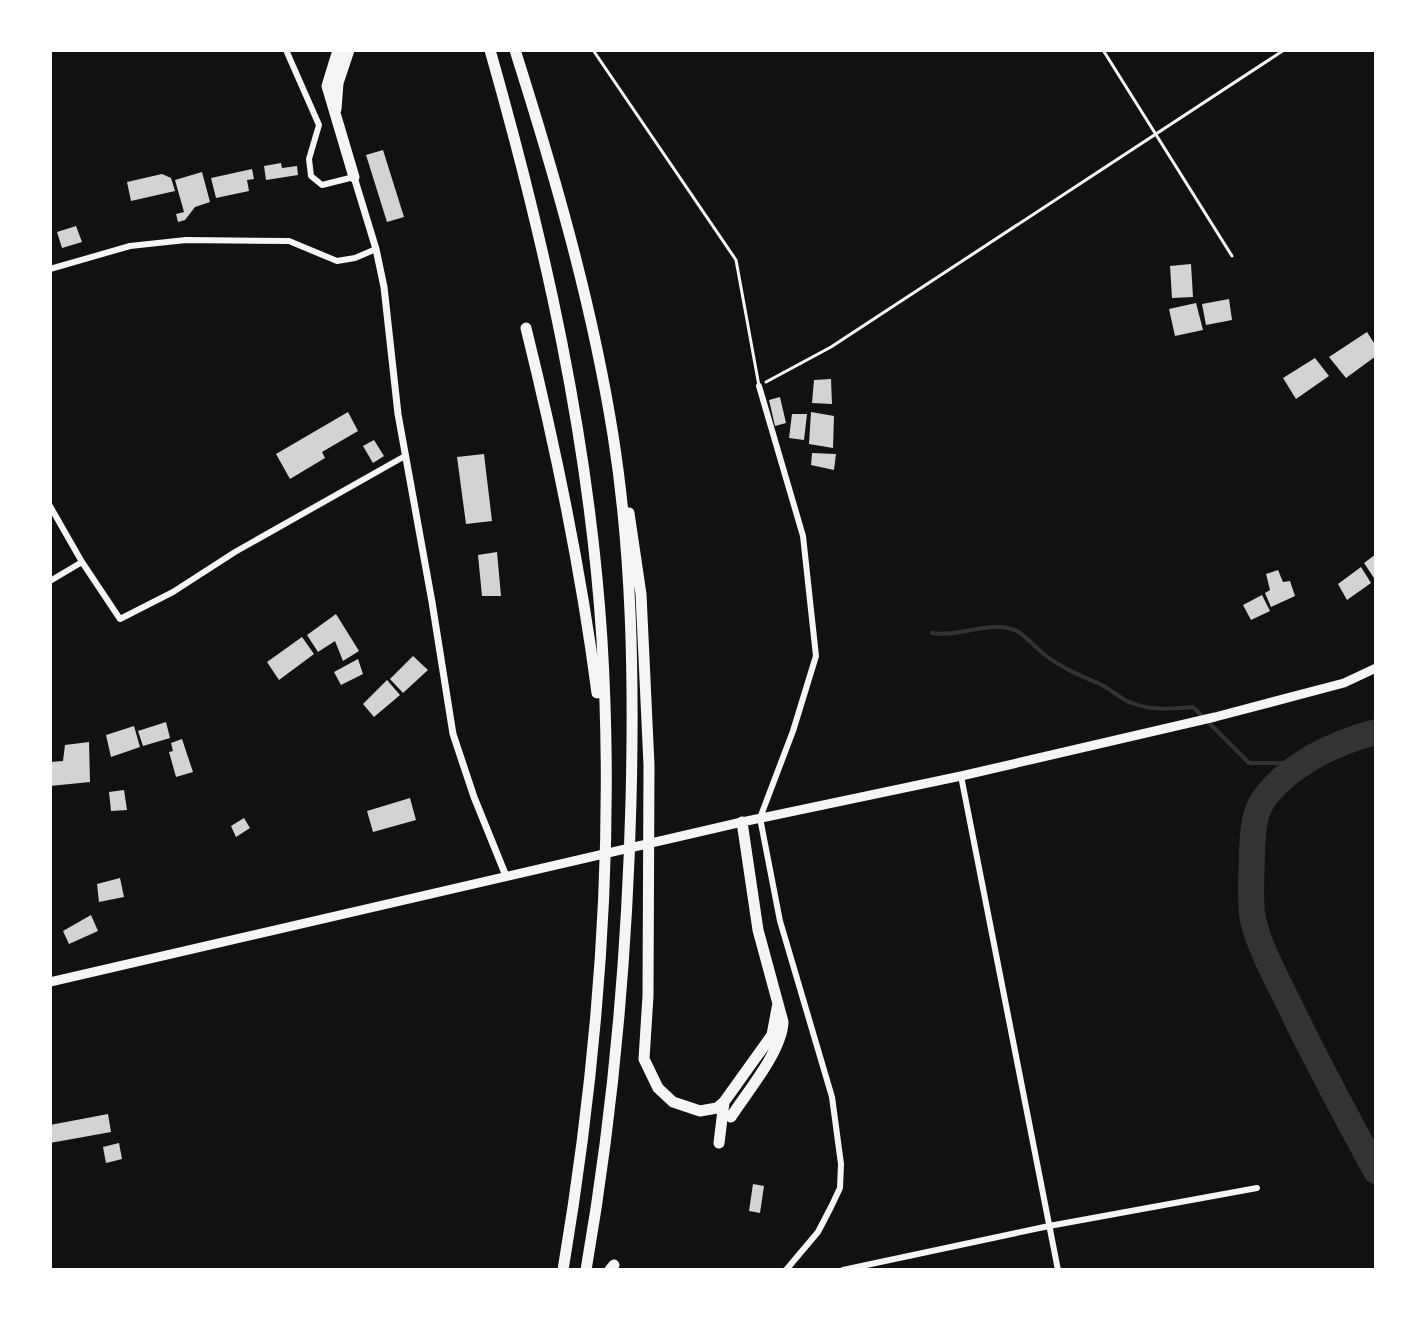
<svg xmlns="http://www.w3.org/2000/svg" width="1426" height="1320" viewBox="0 0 1426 1320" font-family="'Golos Text',sans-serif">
<rect width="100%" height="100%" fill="#111"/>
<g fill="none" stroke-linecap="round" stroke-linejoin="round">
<path stroke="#333" stroke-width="4" d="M932,633C956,638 995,619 1017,631C1027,637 1036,648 1045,655C1062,668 1081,676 1100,684C1111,689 1120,699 1132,703C1152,711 1172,709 1193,707L1249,763H1303"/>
<path stroke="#333" stroke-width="26" d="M1376,732C1334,743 1289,764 1263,800C1253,815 1253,835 1252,853C1252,874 1249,899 1253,920C1260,948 1276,978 1289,1004C1316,1061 1346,1116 1376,1171"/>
</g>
<path fill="#d3d3d3" d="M383,150L404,217L387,222L366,155Z
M281,163L282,168L297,166L298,175L266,180L264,166Z
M252,169L254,179L247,180L249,191L216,198L211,178Z
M202,172L210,202L195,207L185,220L178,222L176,214L184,212L175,180Z
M162,174L171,178L175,191L131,201L127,182Z
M76,226L82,242L62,248L57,232Z
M1191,264L1193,297L1172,298L1170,266Z
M1229,299L1232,320L1206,325L1202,304Z
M1196,303L1203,330L1175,336L1169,309Z
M1367,332L1376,346V356L1346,378L1329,357Z
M1315,358L1329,376L1296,399L1283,378Z
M831,379L832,404L812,403L814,380Z
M780,397L786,423L775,426L769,400Z
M348,412L358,431L322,452L325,458L290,479L276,454Z
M811,412L834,416L833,448L809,444Z
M792,414H807L804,440L789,438Z
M374,440L384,456L373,463L363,446Z
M812,453L836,454L834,470L811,465Z
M484,454L492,521L466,524L457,457Z
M497,552L501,596H482L478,555Z
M1376,554V581L1364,563Z
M1361,567L1371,583L1347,600L1338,584Z
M1278,570L1283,582L1290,581L1295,596L1271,607L1265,593L1270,590L1266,574Z
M1262,595L1270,611L1251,620L1243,605Z
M336,614L359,651L343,661L335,641L318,652L307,635Z
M302,637L314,654L279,680L267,662Z
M413,656L428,670L403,693L390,679Z
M358,659L363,674L341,685L334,672Z
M387,680L400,695L374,717L363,704Z
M166,722L170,738L143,746L138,731Z
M134,726L140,747L111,757L106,735Z
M182,739L193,772L176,777L169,752L173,751L171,743Z
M89,742L90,782L50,786V762L63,761L65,745Z
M124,790L127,810L111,811L109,792Z
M410,798L416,820L373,832L367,811Z
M244,818L250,828L236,837L231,826Z
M120,878L124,897L99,902L97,884Z
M91,915L98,931L69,944L63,931Z
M108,1114L111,1132L50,1143V1125Z
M119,1143L122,1159L106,1163L103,1147Z
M753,1184L764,1186L760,1213L749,1211Z"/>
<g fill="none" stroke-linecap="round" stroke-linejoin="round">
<path stroke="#f5f5f5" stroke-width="3" d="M1103,50L1232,256
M766,382L831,347L1284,50"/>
<path stroke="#f5f5f5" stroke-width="3" d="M593,50L736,260L759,386"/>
<path stroke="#f5f5f5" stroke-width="6" d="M286,50L319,125L309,159L311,176L322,185L354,177
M50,269L130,246L186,240L289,241L337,261L355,258L376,249
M759,386L803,536L816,656L793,731L760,818L780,921L832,1097L841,1164L840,1188L831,1207L818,1232L786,1270
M50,506L82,562L120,619L173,592L235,552L405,456
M50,581L82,562
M961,776L1058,1270
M843,1270L1049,1226L1257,1188"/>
<path stroke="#f5f5f5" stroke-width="7" d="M354,177L376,249L384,287L398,414L432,602L453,734L474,797L506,876"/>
<path stroke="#f5f5f5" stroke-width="9" d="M50,982L742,822L961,776L1215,717L1344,683L1376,668"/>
<path stroke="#f5f5f5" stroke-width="11" d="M338,50L327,86L354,177
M490,50C545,243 589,439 602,640C615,851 598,1062 563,1270
M515,50C555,176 592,304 613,435C632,555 634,679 631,801C627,958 613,1115 586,1270
M336,109L338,83L349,50
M526,328C556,449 581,570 597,693
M629,513L641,594L649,765L648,996L644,1059L658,1088L673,1102L700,1111L717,1108L724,1102L772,1035L778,1003
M731,1117C747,1092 782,1051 783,1022L758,930L742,822
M719,1143L724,1102
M610,1270L614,1265"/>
</g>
<rect width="1426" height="1320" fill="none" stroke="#ffffff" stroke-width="104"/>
</svg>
